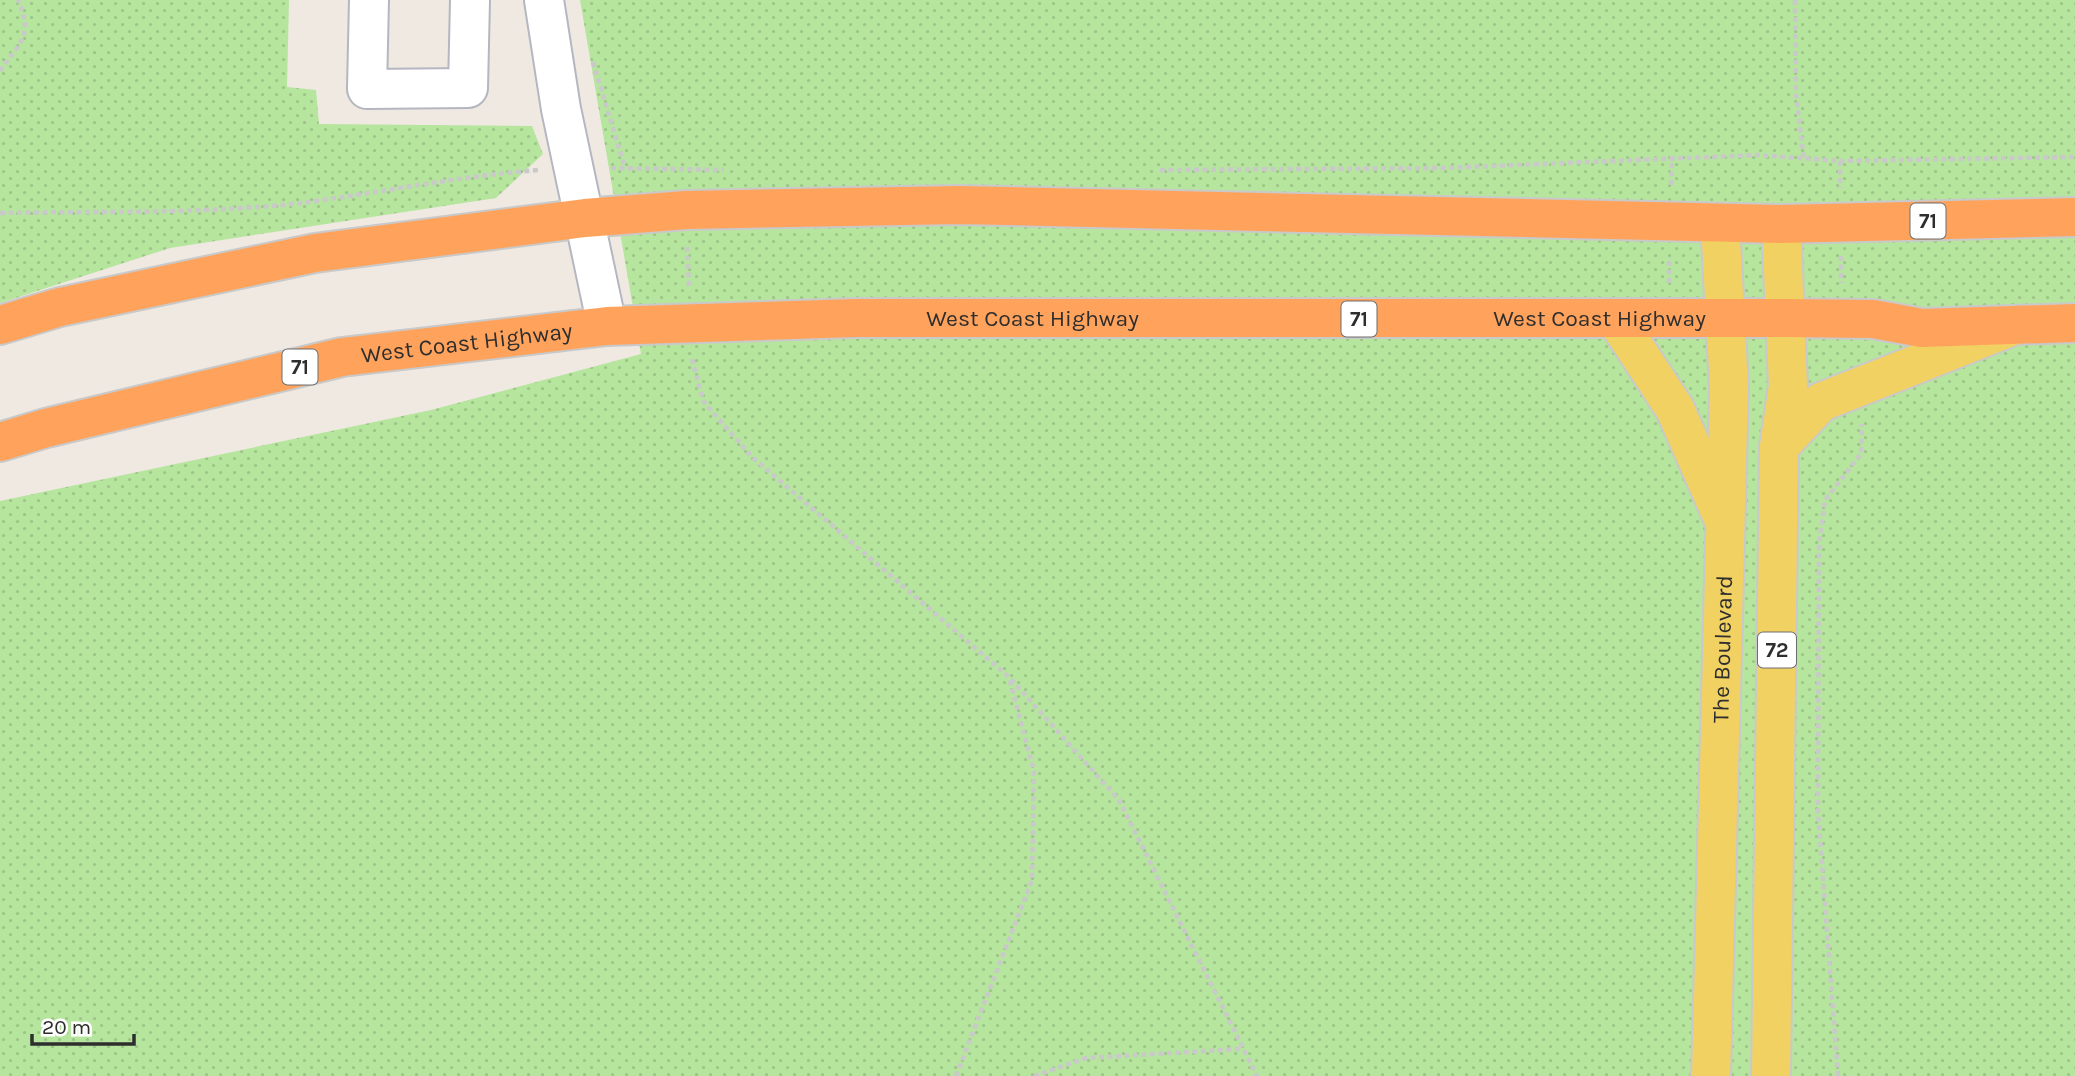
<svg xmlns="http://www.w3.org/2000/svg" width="2075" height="1076" viewBox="0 0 2075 1076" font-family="Karla,sans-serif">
<defs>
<pattern id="grass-dots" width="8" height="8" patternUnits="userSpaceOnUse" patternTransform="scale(1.75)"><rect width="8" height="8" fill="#b6e59e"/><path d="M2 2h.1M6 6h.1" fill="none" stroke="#9dc588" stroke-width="1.8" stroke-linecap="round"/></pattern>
</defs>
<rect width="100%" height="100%" fill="#efe9e1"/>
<path fill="url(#grass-dots)" d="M0,0H289L287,87L316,90L319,124L532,126L543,154L496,198L170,248L0,303Z
M580,0H2075V1076H0V501L431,410L641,354Z"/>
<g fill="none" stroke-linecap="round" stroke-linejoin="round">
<defs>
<path id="minor" d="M369,0L367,89L468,88L470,0
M544,0L561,109L607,326"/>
<g id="major">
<path d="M1616,319L1675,409L1722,516"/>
<path d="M1779,447L1821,402L2008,328"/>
<path id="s1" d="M1711,1076L1729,387L1720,223"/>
<path d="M1771,1076L1779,447L1788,386L1781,224"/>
</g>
<g id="highway">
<path d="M0,325L60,307L315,253L585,218L686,210L959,205L1781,224L2075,217"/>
<path id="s2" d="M0,442L46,428L342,357L607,326L856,318H1786L1873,319L1922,328L2075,323"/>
</g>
</defs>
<use href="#minor" stroke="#b4b7c1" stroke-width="42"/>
<use href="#major" stroke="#c9c9c9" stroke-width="42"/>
<use href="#highway" stroke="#c9c9c9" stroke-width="42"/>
<path stroke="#c9c9c9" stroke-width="4.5" stroke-dasharray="5 3.5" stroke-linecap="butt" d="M1795,0L1796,95L1804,161
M593,62L625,168
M0,71C20,42 34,36 18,0
M1840,161V188
M611,168L724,170
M1160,170L1444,168L1758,155L1840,161L2075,157
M1671,185L1672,156
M0,213C97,211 195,214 292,204C375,194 456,176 539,170
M687,247L689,287
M1841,256V283
M1669,283V257
M692,359L703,401L751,456L1009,677L1119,800L1257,1076
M956,1076L1032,880L1034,771L1009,678
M1034,1076L1086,1058L1241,1049
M1838,1076L1818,812L1819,545L1825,500L1861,454L1862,424"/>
<use href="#minor" stroke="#fff" stroke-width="38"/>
<use href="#major" stroke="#f2d163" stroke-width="38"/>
<use href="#highway" stroke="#ffa35c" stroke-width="38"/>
</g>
<g text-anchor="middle" stroke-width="5" stroke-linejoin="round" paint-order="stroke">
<g fill="#fff" stroke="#6d6d6d" stroke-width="2">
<rect x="1910.5" y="203.5" width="35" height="35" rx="5"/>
<rect x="1341.5" y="301.5" width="35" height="35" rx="5"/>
<rect x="282.5" y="349.5" width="35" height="35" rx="5"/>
<rect x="1758" y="632.5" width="38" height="35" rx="5"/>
</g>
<g font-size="21" font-weight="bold" fill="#2e2e2e">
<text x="1928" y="228">71</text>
<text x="1359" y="326">71</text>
<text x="300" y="374">71</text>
<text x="1777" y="657">72</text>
</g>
<g font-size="23" fill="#2e2e2e" stroke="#fff">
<text dy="8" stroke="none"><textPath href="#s2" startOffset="1045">West Coast Highway</textPath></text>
<text dy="8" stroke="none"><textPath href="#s2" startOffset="1612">West Coast Highway</textPath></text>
<text dy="8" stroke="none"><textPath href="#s2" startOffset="478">West Coast Highway</textPath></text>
<text dy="8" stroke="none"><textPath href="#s1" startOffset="427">The Boulevard</textPath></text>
</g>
</g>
<path d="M32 1034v10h102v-10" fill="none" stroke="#2e2e2e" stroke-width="3.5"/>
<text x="42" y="1034" font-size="21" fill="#2e2e2e" stroke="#ffffff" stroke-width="5" paint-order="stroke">20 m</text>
</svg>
